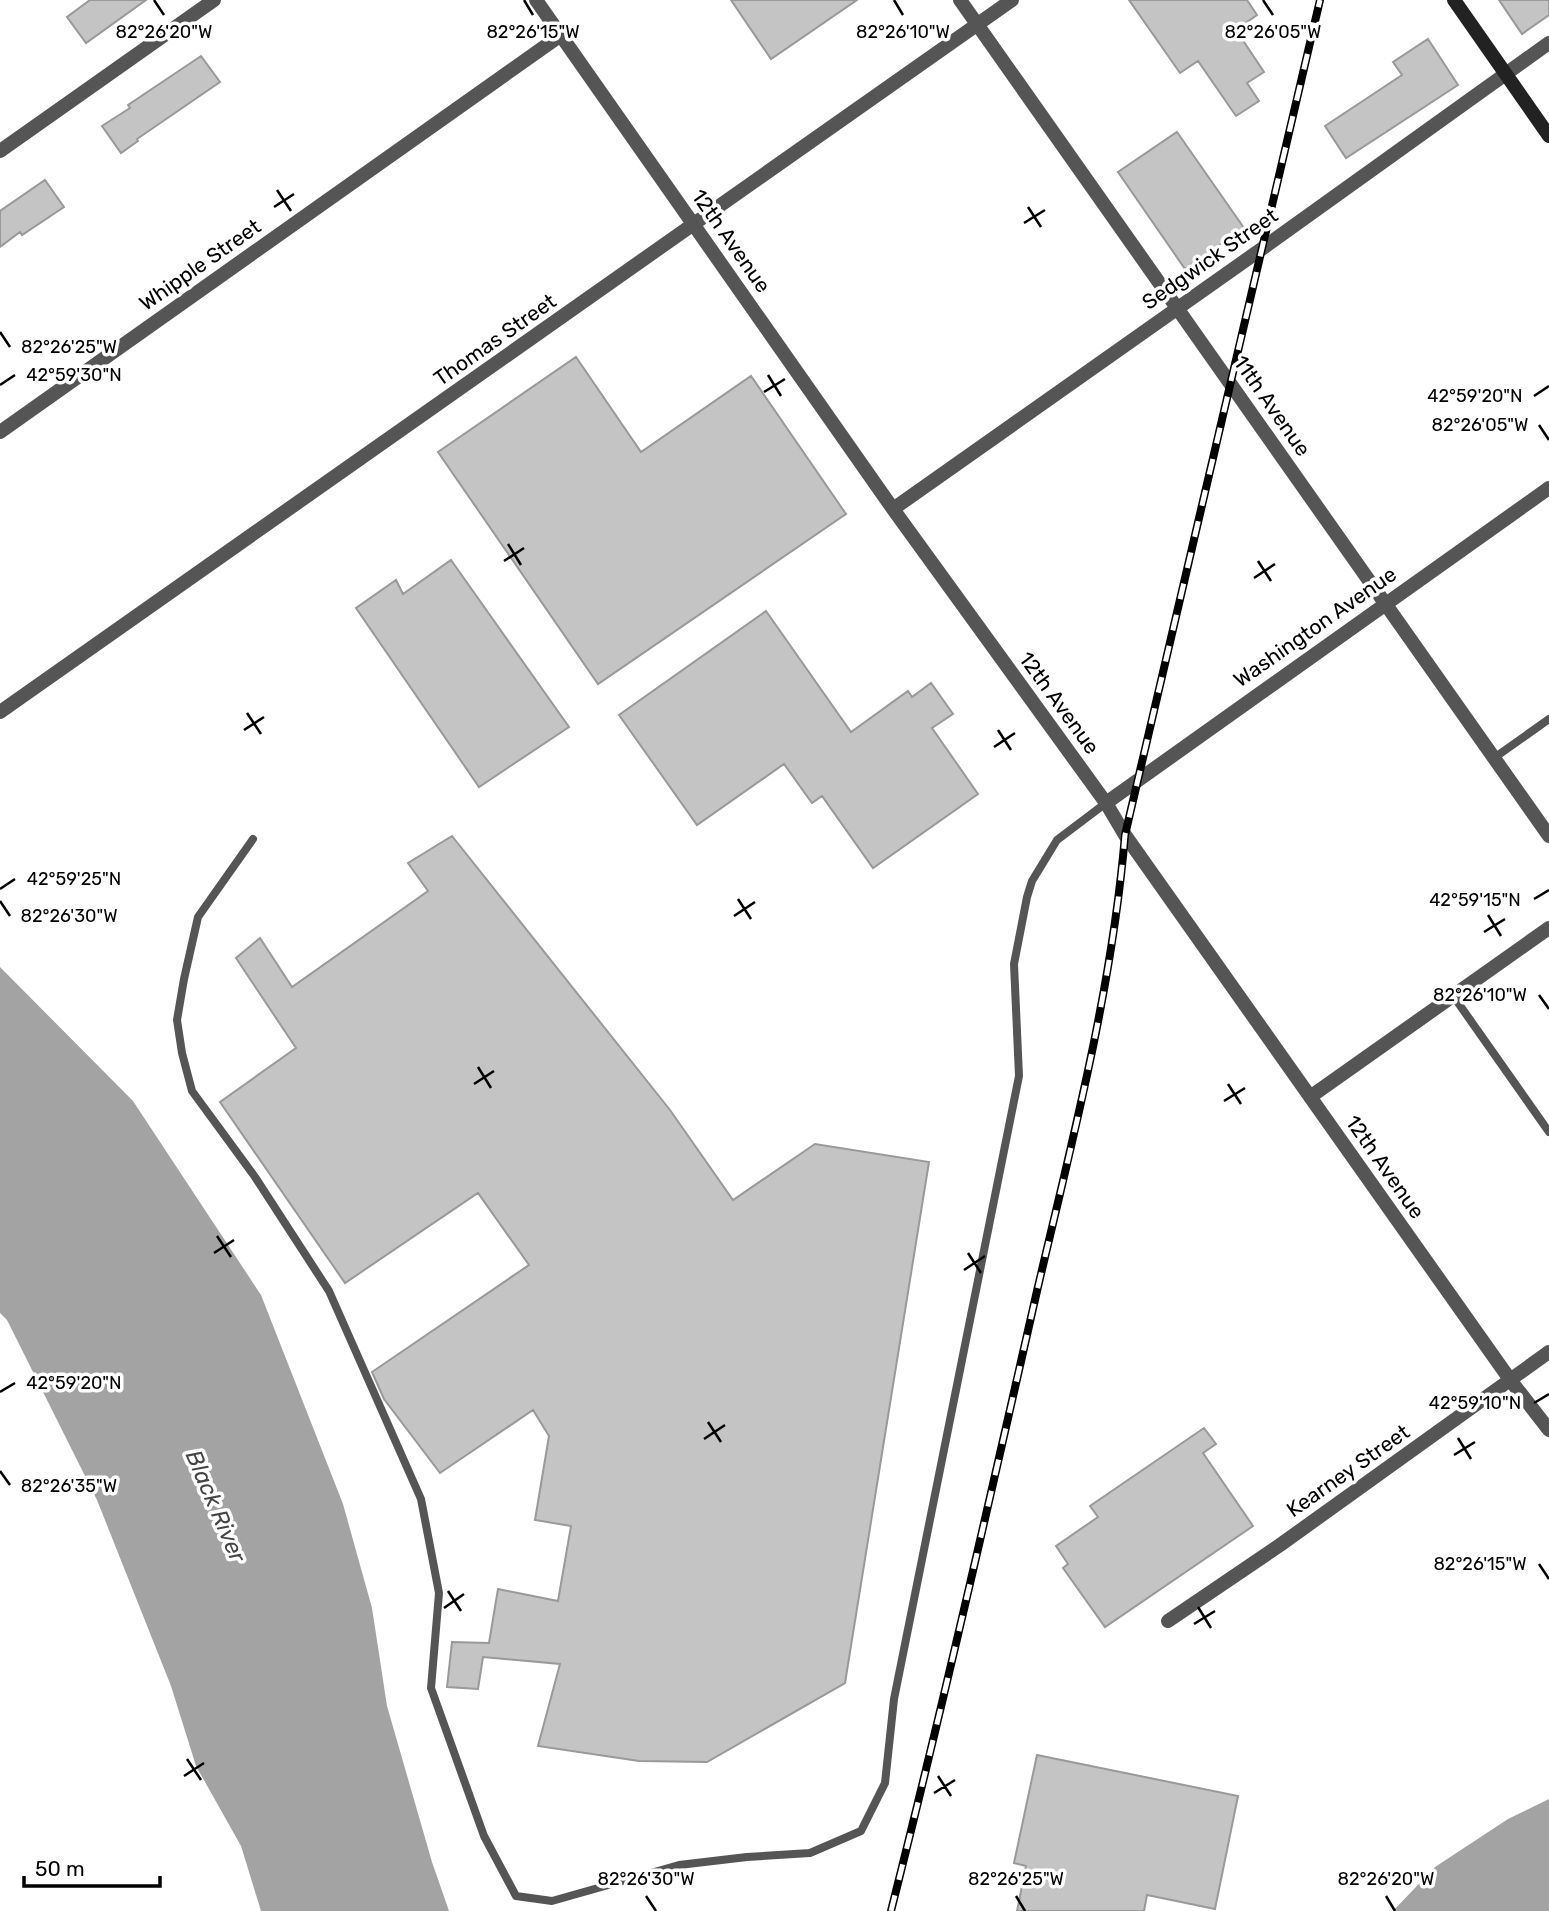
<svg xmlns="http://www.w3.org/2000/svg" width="1549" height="1911" viewBox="0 0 1549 1911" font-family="Rubik,sans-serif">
<rect width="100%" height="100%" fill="#fff"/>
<path fill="#a3a3a3" d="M0,967L133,1101L261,1295L343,1504L372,1608L387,1706L432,1862L449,1911H261L241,1846L196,1766L171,1686L97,1500L7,1320L0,1313Z
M1549,1799V1911H1393L1435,1867L1508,1819Z"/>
<path fill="#c4c4c4" stroke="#999" stroke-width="2" d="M90,0H146L86,43L67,17Z
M731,0H857L771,59Z
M1129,0H1247L1257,15L1236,30L1264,72L1247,83L1259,101L1236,116L1198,61L1180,73Z
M1499,0H1549V15L1522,34Z
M1428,39L1458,85L1346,158L1325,126L1402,75L1393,62Z
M201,56L220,82L137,139L138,141L121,153L102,126L130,108L128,105Z
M1177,132L1244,228L1185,269L1118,172Z
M45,180L64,207L22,235L20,232L0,247V211Z
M576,357L641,452L751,376L846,514L598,684L438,452Z
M451,560L569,727L479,787L356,608L396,580L403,594Z
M766,611L851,732L908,691L912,697L931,683L953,714L932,728L978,794L873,868L822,796L812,803L784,764L697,825L619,715Z
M452,836L670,1110L733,1200L815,1144L929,1162L845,1683L707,1762L639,1761L538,1746L560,1664L483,1657L478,1689L447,1687L452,1642L489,1643L498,1589L558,1601L571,1526L535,1520L549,1436L533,1410L440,1473L384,1399L372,1372L529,1265L478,1193L345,1283L220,1102L296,1048L236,958L260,938L292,987L428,891L408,863Z
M1204,1428L1216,1444L1203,1453L1253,1526L1105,1627L1063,1568L1068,1564L1056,1546L1098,1517L1090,1506Z
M1037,1755L1238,1796L1215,1909L1147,1895L1144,1911H1017L1026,1866L1014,1863Z"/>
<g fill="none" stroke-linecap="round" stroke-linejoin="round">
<path stroke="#555" stroke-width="8" d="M1494,758L1549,719
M253,839L198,917L184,979L177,1020L182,1053L192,1091L255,1177L329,1291L421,1499L439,1593L431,1688L484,1836L516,1896L552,1901L679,1865L747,1857L810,1853L861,1831L885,1783L894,1699L1019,1076L1014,964L1027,897L1032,881L1057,840L1106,803
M1454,997L1549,1132"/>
<path stroke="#555" stroke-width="14" d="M536,0L893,509L1106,803L1125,835L1511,1381L1549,1430
M960,0L1549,836
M0,151L214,0
M0,432L561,35
M893,509L1263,248L1549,43
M0,712L1012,0
M1106,803L1549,488
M1310,1097L1549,928
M1168,1621L1280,1545L1549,1352"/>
<path stroke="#222" stroke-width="14" d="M1454,0L1549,136"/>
<defs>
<path id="rail" d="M891,1911C943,1705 990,1498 1037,1291C1072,1141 1112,990 1125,835L1320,0"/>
</defs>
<use href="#rail" stroke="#000" stroke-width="8"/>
<use href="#rail" stroke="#fff" stroke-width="5" stroke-dasharray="16" stroke-linecap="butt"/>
</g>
<path fill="none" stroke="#000" stroke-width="2.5" d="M154,0L164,15M524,0L533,15M894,0L903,15M1263,0L1273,15M277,190L291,211M274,207L294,194M1028,207L1041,227M1024,223L1045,210M0,332L10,347M768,375L781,396M0,385L15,375M764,392L785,379M1534,396L1549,386M1539,425L1549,440M508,544L521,565M504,561L524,548M1258,561L1271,581M1254,578L1275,564M247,713L261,734M244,730L264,717M998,730L1011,750M994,747L1015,733M0,889L15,879M738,899L751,919M1534,899L1549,890M0,901L10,916M1488,915L1501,936M734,916L755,902M1484,932L1505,919M1539,995L1549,1009M478,1067L491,1088M474,1084L494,1071M1228,1084L1241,1104M1224,1101L1245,1088M217,1236L231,1257M214,1253L234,1240M968,1253L981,1273M964,1270L985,1256M0,1392L15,1383M1534,1403L1549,1394M708,1422L721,1442M1458,1438L1471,1459M704,1439L725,1425M1454,1455L1475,1442M0,1471L10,1485M1539,1564L1549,1579M448,1591L461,1611M1198,1607L1211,1628M444,1608L464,1594M1194,1624L1215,1611M187,1759L201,1780M184,1776L204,1763M938,1776L951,1796M934,1793L955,1780M646,1896L656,1911M1016,1896L1025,1911M1386,1896L1395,1911"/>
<g text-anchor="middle" stroke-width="7" stroke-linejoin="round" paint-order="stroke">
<g font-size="21" fill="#000" stroke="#fff">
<text transform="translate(731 241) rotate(55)" y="7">12th Avenue</text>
<text transform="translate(1210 259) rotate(-35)" y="7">Sedgwick Street</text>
<text transform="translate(200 265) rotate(-35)" y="7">Whipple Street</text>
<text transform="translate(495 340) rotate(-35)" y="7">Thomas Street</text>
<text transform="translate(1272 406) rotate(55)" y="7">11th Avenue</text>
<text transform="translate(1315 627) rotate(-35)" y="7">Washington Avenue</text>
<text transform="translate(1059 703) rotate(54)" y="7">12th Avenue</text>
<text transform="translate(1385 1167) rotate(55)" y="7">12th Avenue</text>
<text transform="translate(1348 1471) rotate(-35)" y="7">Kearney Street</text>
</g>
<g font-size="23" font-style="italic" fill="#444" stroke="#fff">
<text transform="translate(216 1506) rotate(67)" y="8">Black River</text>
</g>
</g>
<g font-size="18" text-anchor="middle" fill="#000" stroke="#fff" stroke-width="7" stroke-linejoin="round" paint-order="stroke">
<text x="164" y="38">82°26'20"W</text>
<text x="533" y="38">82°26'15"W</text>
<text x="903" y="38">82°26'10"W</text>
<text x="1273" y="38">82°26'05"W</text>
<text x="69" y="353">82°26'25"W</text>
<text x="74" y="381">42°59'30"N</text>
<text x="1475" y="402">42°59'20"N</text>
<text x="1480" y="431">82°26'05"W</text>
<text x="74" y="885">42°59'25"N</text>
<text x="1475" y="906">42°59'15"N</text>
<text x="69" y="922">82°26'30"W</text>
<text x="1480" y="1001">82°26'10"W</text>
<text x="74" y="1389">42°59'20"N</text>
<text x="1475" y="1409">42°59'10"N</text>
<text x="69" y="1492">82°26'35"W</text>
<text x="1480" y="1570">82°26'15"W</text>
<text x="646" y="1885">82°26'30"W</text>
<text x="1016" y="1885">82°26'25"W</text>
<text x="1386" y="1885">82°26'20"W</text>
</g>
<path d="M24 1876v10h136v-10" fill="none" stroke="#000000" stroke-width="3.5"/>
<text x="35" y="1876" font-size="21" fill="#000000" stroke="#ffffff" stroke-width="5" paint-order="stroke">50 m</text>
</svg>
